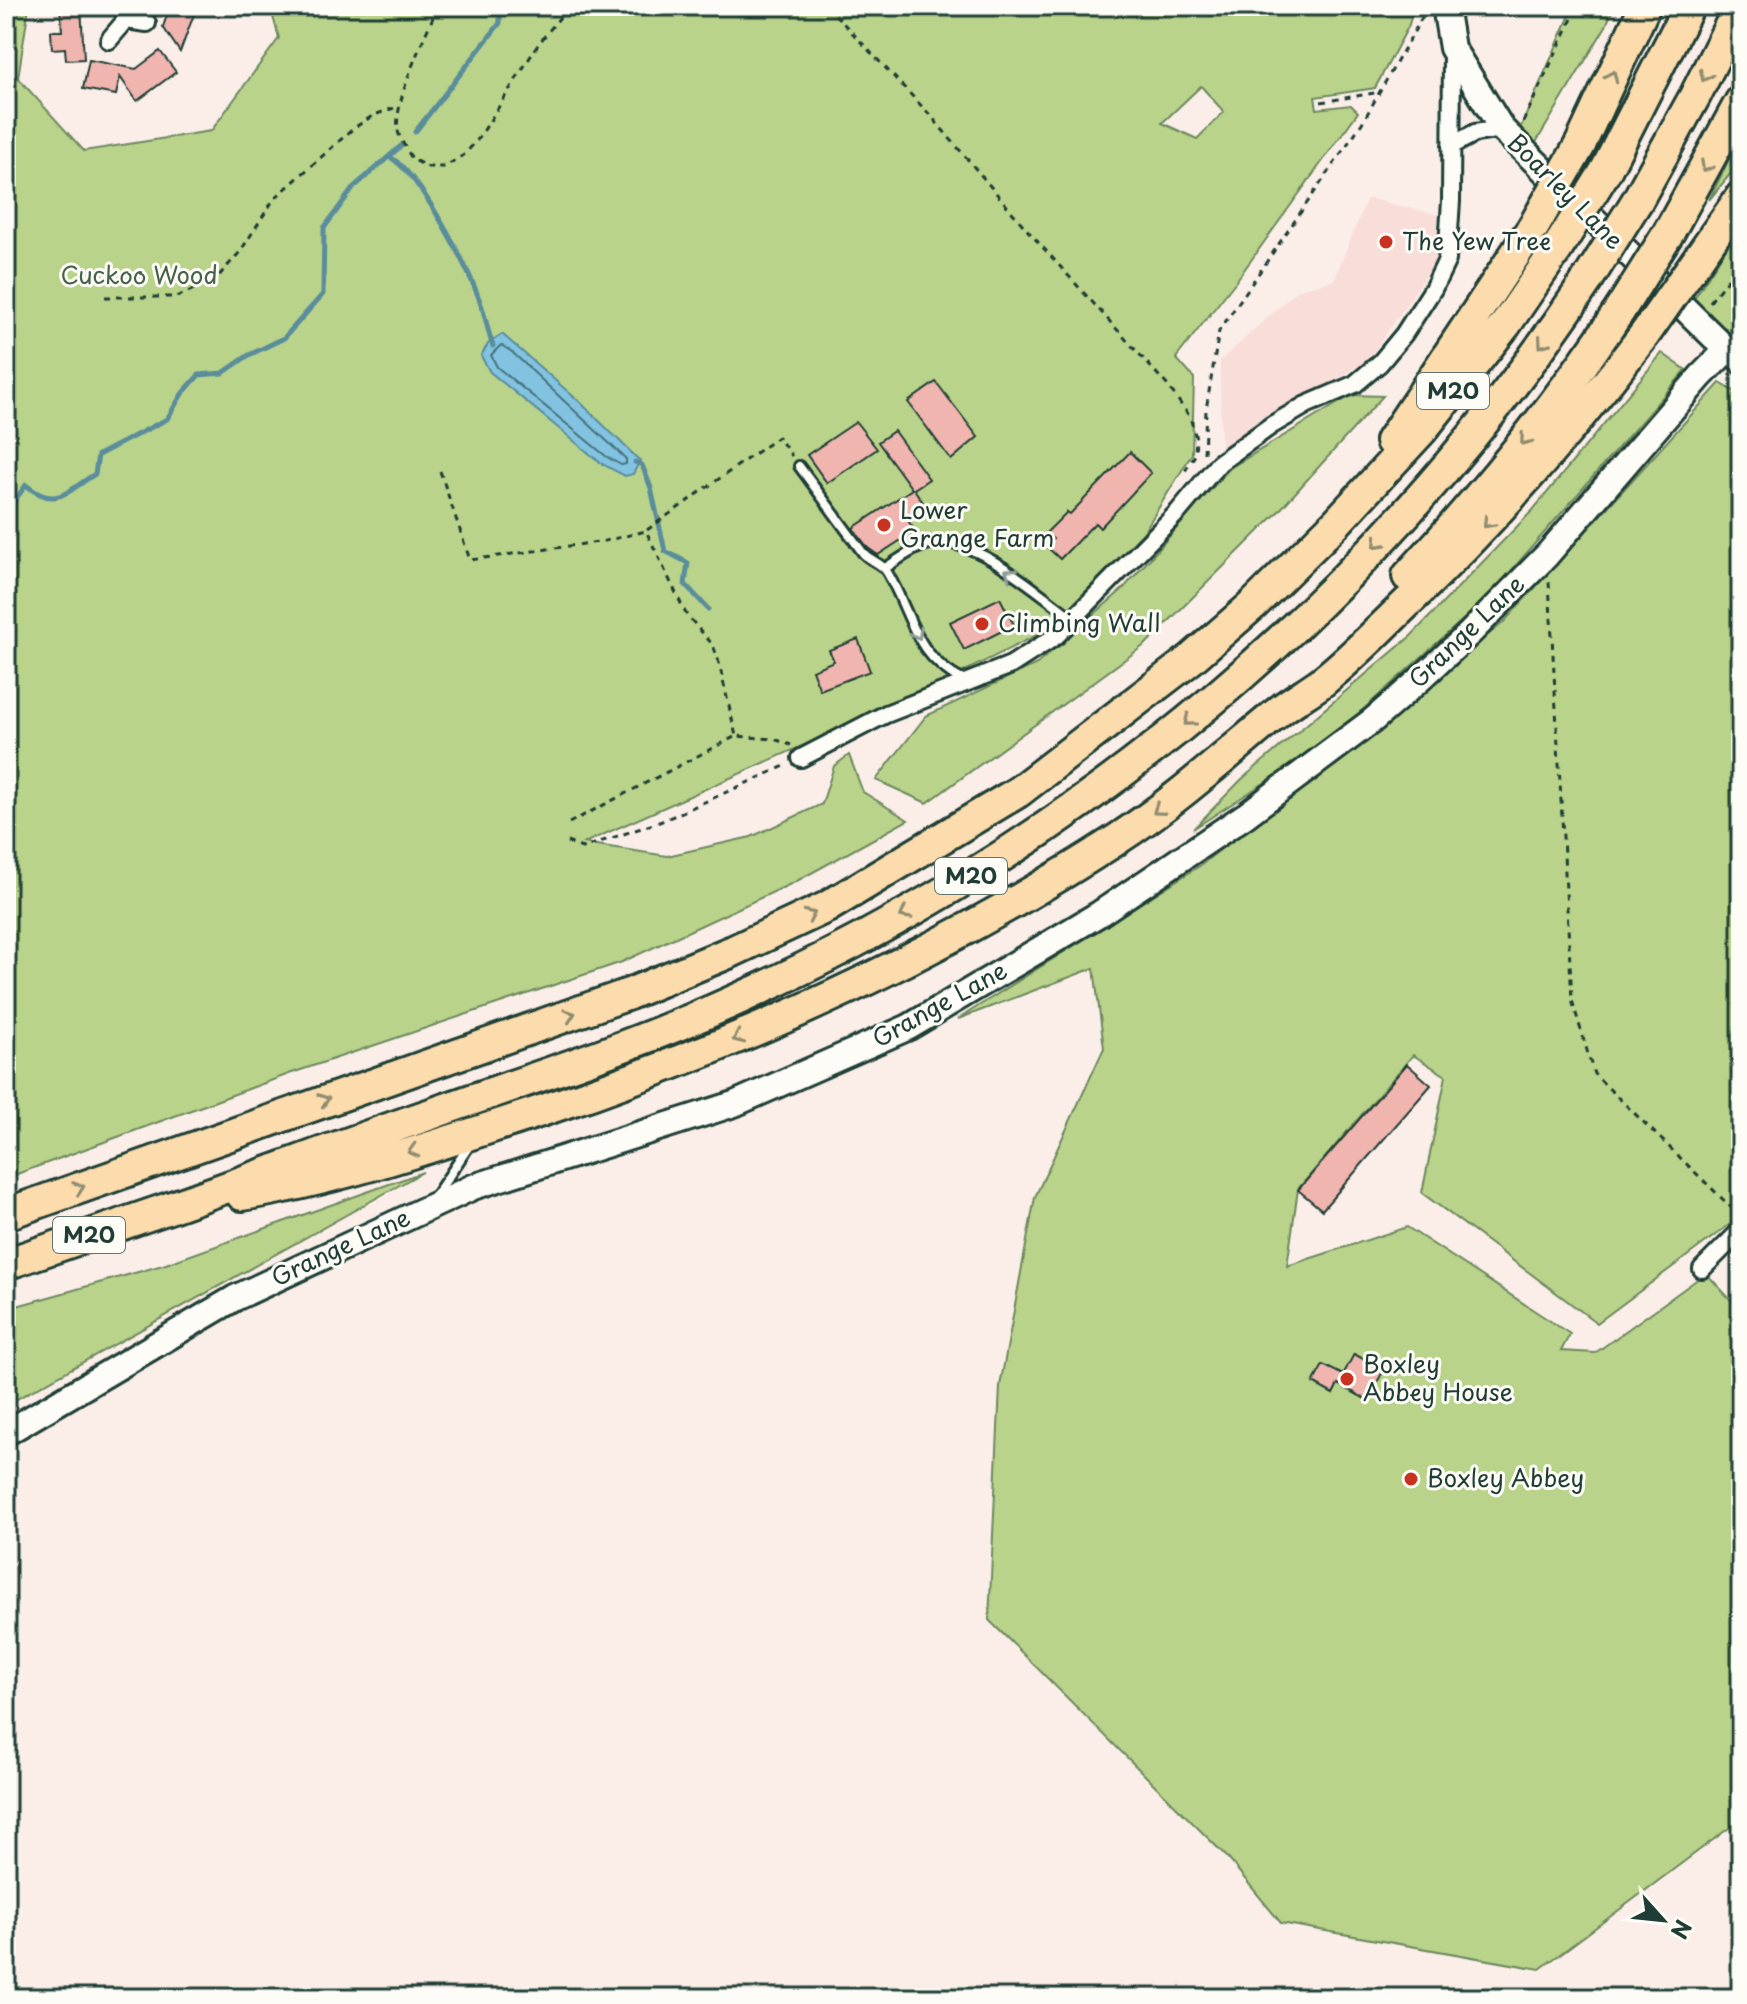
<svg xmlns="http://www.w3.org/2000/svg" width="1747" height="2004" viewBox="0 0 1747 2004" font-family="'Playpen Sans',sans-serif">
<rect width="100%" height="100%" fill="#fbeee9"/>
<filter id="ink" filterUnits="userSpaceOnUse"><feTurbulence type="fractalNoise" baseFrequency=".0125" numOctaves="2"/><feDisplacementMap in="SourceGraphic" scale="16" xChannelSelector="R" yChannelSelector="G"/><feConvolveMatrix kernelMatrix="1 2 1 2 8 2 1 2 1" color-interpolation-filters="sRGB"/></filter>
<g filter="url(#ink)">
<path fill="#f8ddd8" d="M1367,198L1443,216L1441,254L1368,360L1221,453L1220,361L1297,290L1334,280Z"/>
<path fill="#bad38a" stroke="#6c885f" stroke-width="2" fill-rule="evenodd" d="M6,6H29L18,78L84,151L211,131L279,38L270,6H1415L1408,27L1375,88L1315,97L1317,109L1351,105L1358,112L1236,281L1176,358L1194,378L1192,454L1143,533L1055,626L923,692L584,843L667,856L751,837L822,804L834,766L849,755L863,792L908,820L795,882L622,962L289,1074L6,1178ZM1201,86L1224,112L1197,139L1162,123Z
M1574,6H1614L1606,26L1535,144L1519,131Z
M1741,135V161L1709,200Z
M1741,225V345L1693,300Z
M1662,353L1686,370L1489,596L1327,742L1193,829L1242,779L1411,636L1533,510Z
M1720,383L1741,395V1216L1597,1323L1422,1193L1446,1076L1413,1055L1298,1189L1287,1266L1407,1227L1570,1334L1561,1351L1595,1353L1706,1273L1741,1311V1819L1540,1969L1281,1923L1227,1857L989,1620L1000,1386L1035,1197L1104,1048L1094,968L958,1019L1201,865L1503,623Z
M1352,395L1383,396L1278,512L1146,644L927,803L876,780L926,716L1037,664L1123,589L1230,468Z
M423,1172L6,1405V1309L163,1265Z"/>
<path fill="#82c3e2" stroke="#5a8d9c" stroke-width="2" d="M502,334L581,403L640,461L633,474L625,476L602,464L490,372L481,356L488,344Z"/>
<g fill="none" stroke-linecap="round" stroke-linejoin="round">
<path stroke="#47737a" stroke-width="2" d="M501,345L512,352L626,459V464L621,465L607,457L497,367L491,355Z"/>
<path stroke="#5a8d9c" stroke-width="5" d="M415,132L500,23V6
M390,157C421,175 469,269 481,304C486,318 488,333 493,346
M635,462L642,465L651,488L665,551L688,563L685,584L708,609
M6,507H10L26,485C56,510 67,491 95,474L98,455L167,419L182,394L199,375L223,373L249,355L284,338L323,294L324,228L354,187L401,146
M6,548V553"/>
</g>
<path fill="#f1b5b0" stroke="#1f3d34" stroke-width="2" d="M60,6H81L84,59L66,60L65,48L52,49L51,31H62Z
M174,6H197L180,52L163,27L169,9Z
M160,51L176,72L137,101L120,77L116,95L83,89L89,60L136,69Z
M936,382L978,437L951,460L908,402Z
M856,422L877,449L827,483L807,455Z
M894,431L929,479L914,489L928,510L909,522L915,531L878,555L868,548L853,528L912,489L878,442Z
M1130,452L1151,473L1100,528L1095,523L1060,559L1046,546L1053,539L1046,533L1067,512L1070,514Z
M1000,598L1014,625L964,650L950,622Z
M858,639L870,671L820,690L812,670L834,661L829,650Z
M1407,1064L1431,1085L1322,1210L1298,1190Z
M1354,1354L1384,1370L1367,1400L1338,1384L1333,1394L1313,1383L1323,1365L1343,1375Z"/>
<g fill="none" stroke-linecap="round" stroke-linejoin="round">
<defs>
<path id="lane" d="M799,466L863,553C870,561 882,563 887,572C913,616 913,655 964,681
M885,568C900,559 917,545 935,543C978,538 1039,594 1073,618
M434,1198L471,1143"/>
<path id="street" d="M124,6L126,20L147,23
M109,40L126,20
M1451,146L1475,133L1502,129
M1727,350L1741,366
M801,758L886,714L1011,665L1056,636L1178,512L1219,463L1272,425L1306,405L1355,384L1380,363L1404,334L1433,289L1447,260L1451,201L1452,49
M1702,1269L1741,1230"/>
<path id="secondary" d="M6,1433L235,1298L473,1187L734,1104L909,1027L1099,914L1246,815L1373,720L1417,682L1470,633L1547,555L1701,376L1727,350L1502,129L1452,48L1445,6"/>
<path id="highway" d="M1580,145L1645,6
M1606,170L1689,6
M1637,201L1695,96L1740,6
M1669,232L1741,101
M1697,260L1741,197
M1391,441L1534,226
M1408,576C1485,493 1558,404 1620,310
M242,1195C341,1179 439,1144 535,1113C737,1046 936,957 1116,840C1175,802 1227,754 1282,709C1295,699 1310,691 1323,681C1354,656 1382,627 1410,600C1496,518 1573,429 1645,334
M6,1214L629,994L733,951L827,907L1018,792L1191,659L1254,604L1337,522L1422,430L1506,324L1557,249
M6,1264C60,1245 115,1227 169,1208C257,1177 343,1144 431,1114C533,1078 637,1045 736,1000C1082,845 1379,594 1588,279"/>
</defs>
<use href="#lane" stroke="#1f3d34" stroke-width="14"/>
<use href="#street" stroke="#1f3d34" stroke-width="22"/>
<use href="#secondary" stroke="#1f3d34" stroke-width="30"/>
<use href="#highway" stroke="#1f3d34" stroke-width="36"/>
<path stroke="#1f3d34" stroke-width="3" stroke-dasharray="6 6" stroke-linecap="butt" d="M438,6C426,34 393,101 398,131C400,140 408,151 412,159L428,167H444L464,155L479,138L539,43L569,6
M827,6L931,116L1029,232L1168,386L1190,417L1196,438L1195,455L1186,469L1188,472
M1321,102L1380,92
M1523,122L1578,6
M105,297H177L216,279L240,252L274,199L354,128L374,115L400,106
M1710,302L1741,261
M1204,453L1206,410L1219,331L1362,123L1424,14
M440,471L470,560L605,541L646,531L686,614L713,645L718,659L736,736
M647,530L778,437L792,456
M1549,582L1572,1000L1594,1074L1738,1214
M569,823L736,736L774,739L791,745
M567,842L582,848L662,821L787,765"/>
<use href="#lane" stroke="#fdfcf7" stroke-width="8"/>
<use href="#street" stroke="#fdfcf7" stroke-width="16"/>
<use href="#secondary" stroke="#fdfcf7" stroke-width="24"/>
<use href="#highway" stroke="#fcdcac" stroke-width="30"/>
<defs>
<path id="highway-bridge" d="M1534,226L1580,145
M1557,249L1606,170
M1588,279L1637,201
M1620,310L1669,232
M1645,334L1697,260"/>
</defs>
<use href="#highway-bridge" stroke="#1f3d34" stroke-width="36" stroke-linecap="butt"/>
<use href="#highway-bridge" stroke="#fcdcac" stroke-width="30"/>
</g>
<defs><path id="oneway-chevron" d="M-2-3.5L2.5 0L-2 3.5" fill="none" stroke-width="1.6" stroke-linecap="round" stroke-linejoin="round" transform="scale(2)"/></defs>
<g stroke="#8e8c70">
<use href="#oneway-chevron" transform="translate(1612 76) rotate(-65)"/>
<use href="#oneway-chevron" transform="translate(1705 76) rotate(116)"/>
<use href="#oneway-chevron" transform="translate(1706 167) rotate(119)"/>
<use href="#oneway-chevron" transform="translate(1543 343) rotate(125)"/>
<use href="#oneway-chevron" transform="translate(1525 440) rotate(130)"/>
<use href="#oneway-chevron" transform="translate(1488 523) rotate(133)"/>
<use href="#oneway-chevron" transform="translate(1378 543) rotate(133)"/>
<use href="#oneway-chevron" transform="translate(1189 721) rotate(141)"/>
<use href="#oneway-chevron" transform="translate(1158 810) rotate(145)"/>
<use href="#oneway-chevron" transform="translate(905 914) rotate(151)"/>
<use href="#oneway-chevron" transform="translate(810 915) rotate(-25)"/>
<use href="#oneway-chevron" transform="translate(570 1015) rotate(-19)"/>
<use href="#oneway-chevron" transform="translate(738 1038) rotate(156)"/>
<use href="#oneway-chevron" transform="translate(324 1100) rotate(-19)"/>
<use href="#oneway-chevron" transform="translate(413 1151) rotate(164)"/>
<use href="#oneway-chevron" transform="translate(79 1188) rotate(-20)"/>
</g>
<g stroke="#8e9c96">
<use href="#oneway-chevron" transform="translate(1010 573) rotate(-145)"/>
<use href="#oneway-chevron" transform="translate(917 634) rotate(62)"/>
</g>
</g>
<g fill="#c8321e" stroke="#fdfcf7" stroke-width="3">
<circle cx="1386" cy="242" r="8"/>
<circle cx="884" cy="525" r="8"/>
<circle cx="982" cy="624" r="8"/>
<circle cx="1347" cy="1379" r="8"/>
<circle cx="1411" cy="1479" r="8"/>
</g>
<g text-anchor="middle" stroke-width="6" stroke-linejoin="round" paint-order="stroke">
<g fill="#fdfcf7" stroke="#62766e" stroke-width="2">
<rect x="1417" y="373" width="72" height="36" rx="6"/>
<rect x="935" y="858" width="72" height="36" rx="6"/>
<rect x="53" y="1217" width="72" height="36" rx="6"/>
</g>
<g font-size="22" font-weight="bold" fill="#1f3d34">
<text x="1453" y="399">M20</text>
<text x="971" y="884">M20</text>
<text x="89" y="1243">M20</text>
</g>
<g font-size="24" fill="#1f3d34" stroke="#fdfcf7">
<text transform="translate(1565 192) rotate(45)" y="8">Boarley Lane</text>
<text transform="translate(1467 632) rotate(-44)" y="8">Grange Lane</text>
<text transform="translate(940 1005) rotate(-29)" y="8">Grange Lane</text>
<text transform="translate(341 1248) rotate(-25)" y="8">Grange Lane</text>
</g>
<g font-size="24" fill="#1f3d34" stroke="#fdfcf7" text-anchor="start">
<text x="1402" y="250">The Yew Tree</text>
<text x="900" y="519">Lower<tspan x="900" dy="28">Grange Farm</tspan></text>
<text x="998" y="632">Climbing Wall</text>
<text x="1363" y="1373">Boxley<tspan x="1363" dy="28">Abbey House</tspan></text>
<text x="1427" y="1487">Boxley Abbey</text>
</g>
<g font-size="24" fill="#46624a" stroke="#fdfcf7">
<text x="139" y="284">Cuckoo Wood</text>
</g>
</g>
<rect width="1747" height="2004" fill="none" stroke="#fdfcf7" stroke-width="32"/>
<rect x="16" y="16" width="1715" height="1972" fill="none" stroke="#1f3d34" stroke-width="3" filter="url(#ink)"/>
<g transform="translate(1663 1920) rotate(117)" stroke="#fdfcf7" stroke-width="6" paint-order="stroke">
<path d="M0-6L14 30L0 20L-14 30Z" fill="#1f3d34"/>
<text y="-12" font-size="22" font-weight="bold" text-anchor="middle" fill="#1f3d34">N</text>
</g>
</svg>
